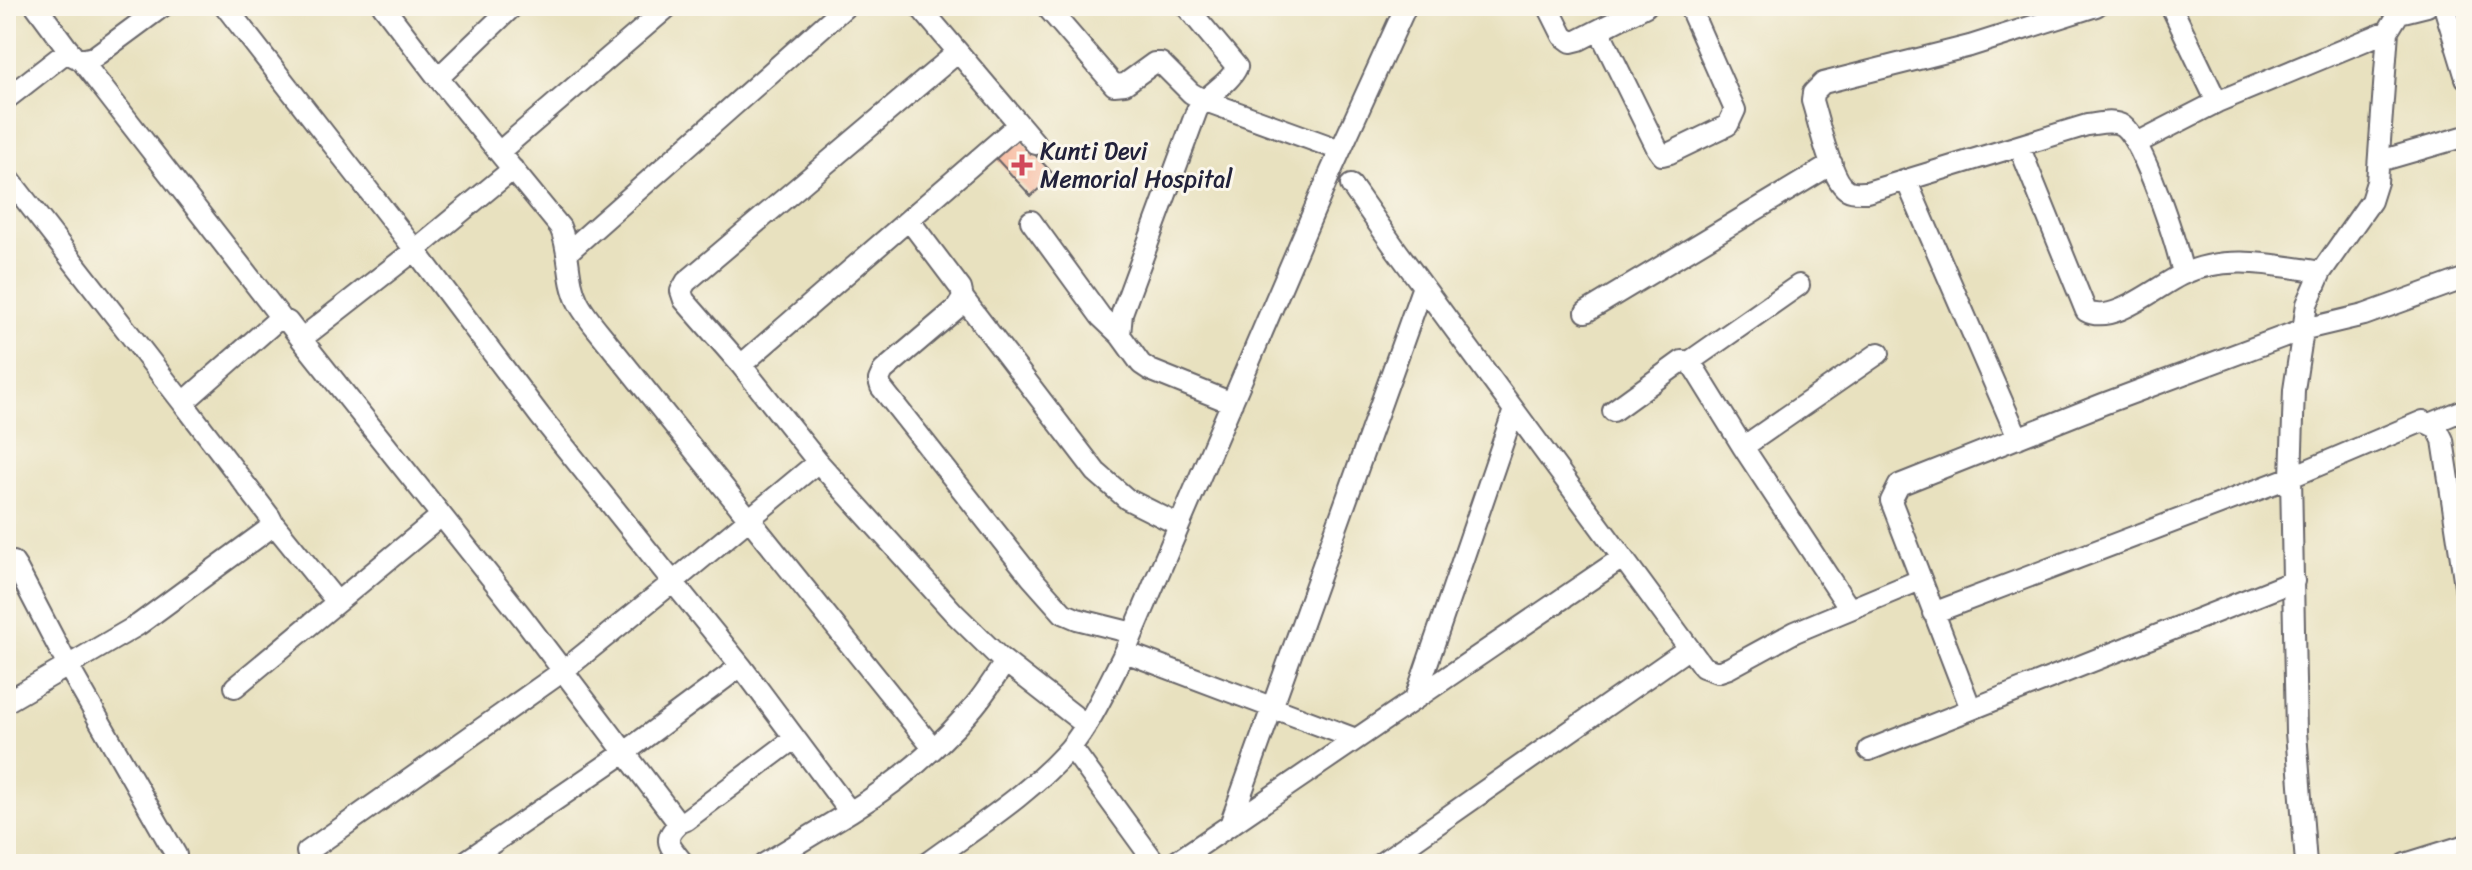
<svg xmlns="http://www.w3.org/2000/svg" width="2472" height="870" viewBox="0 0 2472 870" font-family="Sriracha,sans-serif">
<rect width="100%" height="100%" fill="#fbf7ec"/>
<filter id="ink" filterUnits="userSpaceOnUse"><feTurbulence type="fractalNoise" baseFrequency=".0125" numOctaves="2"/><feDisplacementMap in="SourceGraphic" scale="16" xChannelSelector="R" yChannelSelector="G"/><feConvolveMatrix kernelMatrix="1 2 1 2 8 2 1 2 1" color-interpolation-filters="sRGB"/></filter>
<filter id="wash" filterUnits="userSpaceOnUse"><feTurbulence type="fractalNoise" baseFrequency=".006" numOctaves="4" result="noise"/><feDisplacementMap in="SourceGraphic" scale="32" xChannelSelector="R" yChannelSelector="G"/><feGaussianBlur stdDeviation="1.8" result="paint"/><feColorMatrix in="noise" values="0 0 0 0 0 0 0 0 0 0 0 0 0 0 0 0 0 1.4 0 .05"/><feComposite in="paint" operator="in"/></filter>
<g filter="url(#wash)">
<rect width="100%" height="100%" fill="#e8e1bf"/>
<g id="blocks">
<path fill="#f6ab8d" d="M1016,134L1054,175L1031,196L993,155Z"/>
</g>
</g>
<g filter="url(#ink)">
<use href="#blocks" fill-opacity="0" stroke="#676569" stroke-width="2"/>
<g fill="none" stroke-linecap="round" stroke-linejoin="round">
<defs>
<path id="minor" d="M36,6L73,56L81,60L94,57L163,6
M225,6L415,250L513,169
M383,6L438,78L560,227C571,251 566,279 578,302C585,316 598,330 608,343L933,748
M919,6L1036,144
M1046,6L1114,85L1125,84L1154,63H1161L1191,93L1203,100L1340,150
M1186,6L1237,67C1229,85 1207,93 1197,110L1122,313L1120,335L1141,364L1150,370L1232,403
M1548,6L1563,36L1571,42L1579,40L1646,6
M2096,6L1970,46L1823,83L1813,93L1812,101C1818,119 1831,182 1848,190C1853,193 1862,192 1867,192L2087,125C2098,124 2113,119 2123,126C2144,142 2177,245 2183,274
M2171,6L2217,102
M2444,6L2466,78
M2399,13L2427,6
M1599,30L1657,148L1662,155L1670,153L1728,125L1735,110L1689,6
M81,60L282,319
M438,78L513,6
M6,99L69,50
M2137,143L2217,102L2388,31
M2019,146L2086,311C2112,326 2156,287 2181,275C2225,253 2275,265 2321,272
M499,152L669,6
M2380,161L2466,136
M6,175L183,403
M1906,180L2018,438
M1351,185L1395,248L1703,667L1717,672L1729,668L1795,632L1920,580
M909,220L961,289L963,298L956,309L883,371L879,380L881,387L1031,577L1063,613L1077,619L1133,633
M1031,221L1101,317L1120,335
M568,252L846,6
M963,298L1096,472L1127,499L1179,525
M1586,312L1832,164
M298,335L523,618L676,820L681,822L686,820L795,738
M1689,362L1799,285
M741,365L1019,124
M1613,411L1682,361L1691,363L1743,447L1849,608
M2430,424L2466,409
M1743,447L1879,353
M818,462L741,365L684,300L681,291L686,282L958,52
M273,523L337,602
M6,562H13L17,568L68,666L176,855
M1933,613L2291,477L2423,421L2437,428L2443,440L2466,592
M1125,652L1356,739
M235,687L441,516
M1415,699L1514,410
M6,702L138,625L270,528L273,523L270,517L183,403L275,322L282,319L288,322L298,335L305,336L415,250L540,416L673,582L818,462L954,613L999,657L1086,725
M1971,709L1891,501L1899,485L2103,404L2301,330L2364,315L2466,278
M1071,747L1156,864
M1869,750L2294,581
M850,812C894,785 935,751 969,712C983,697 994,679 1005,662
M681,822C660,840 670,846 684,864
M1230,825L1423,286
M307,852L563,671L673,582L741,666L850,812L764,864
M462,864L624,753L741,666
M926,864C975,828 1030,794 1070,748C1093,720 1108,684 1125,652L1331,171L1406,6
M1173,864L1622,558
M1380,864L1689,648
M2306,864L2296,732L2291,477L2294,390L2307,304L2321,272L2371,201L2377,182L2388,31L2399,13L2398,6
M2405,864L2466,845"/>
</defs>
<use href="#minor" stroke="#676569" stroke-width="24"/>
<use href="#minor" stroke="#fff" stroke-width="20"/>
</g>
</g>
<path fill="#d1495b" stroke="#fbf7ec" stroke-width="3" d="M1018 153h8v8h8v8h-8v8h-8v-8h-8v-8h8z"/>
<g text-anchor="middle" stroke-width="6" stroke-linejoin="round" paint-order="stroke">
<g font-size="24" fill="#22223b" stroke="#fbf7ec" text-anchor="start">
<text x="1040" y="159">Kunti Devi<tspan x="1040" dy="28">Memorial Hospital</tspan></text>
</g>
</g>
<rect width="2472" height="870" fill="none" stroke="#fbf7ec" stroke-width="32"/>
</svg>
